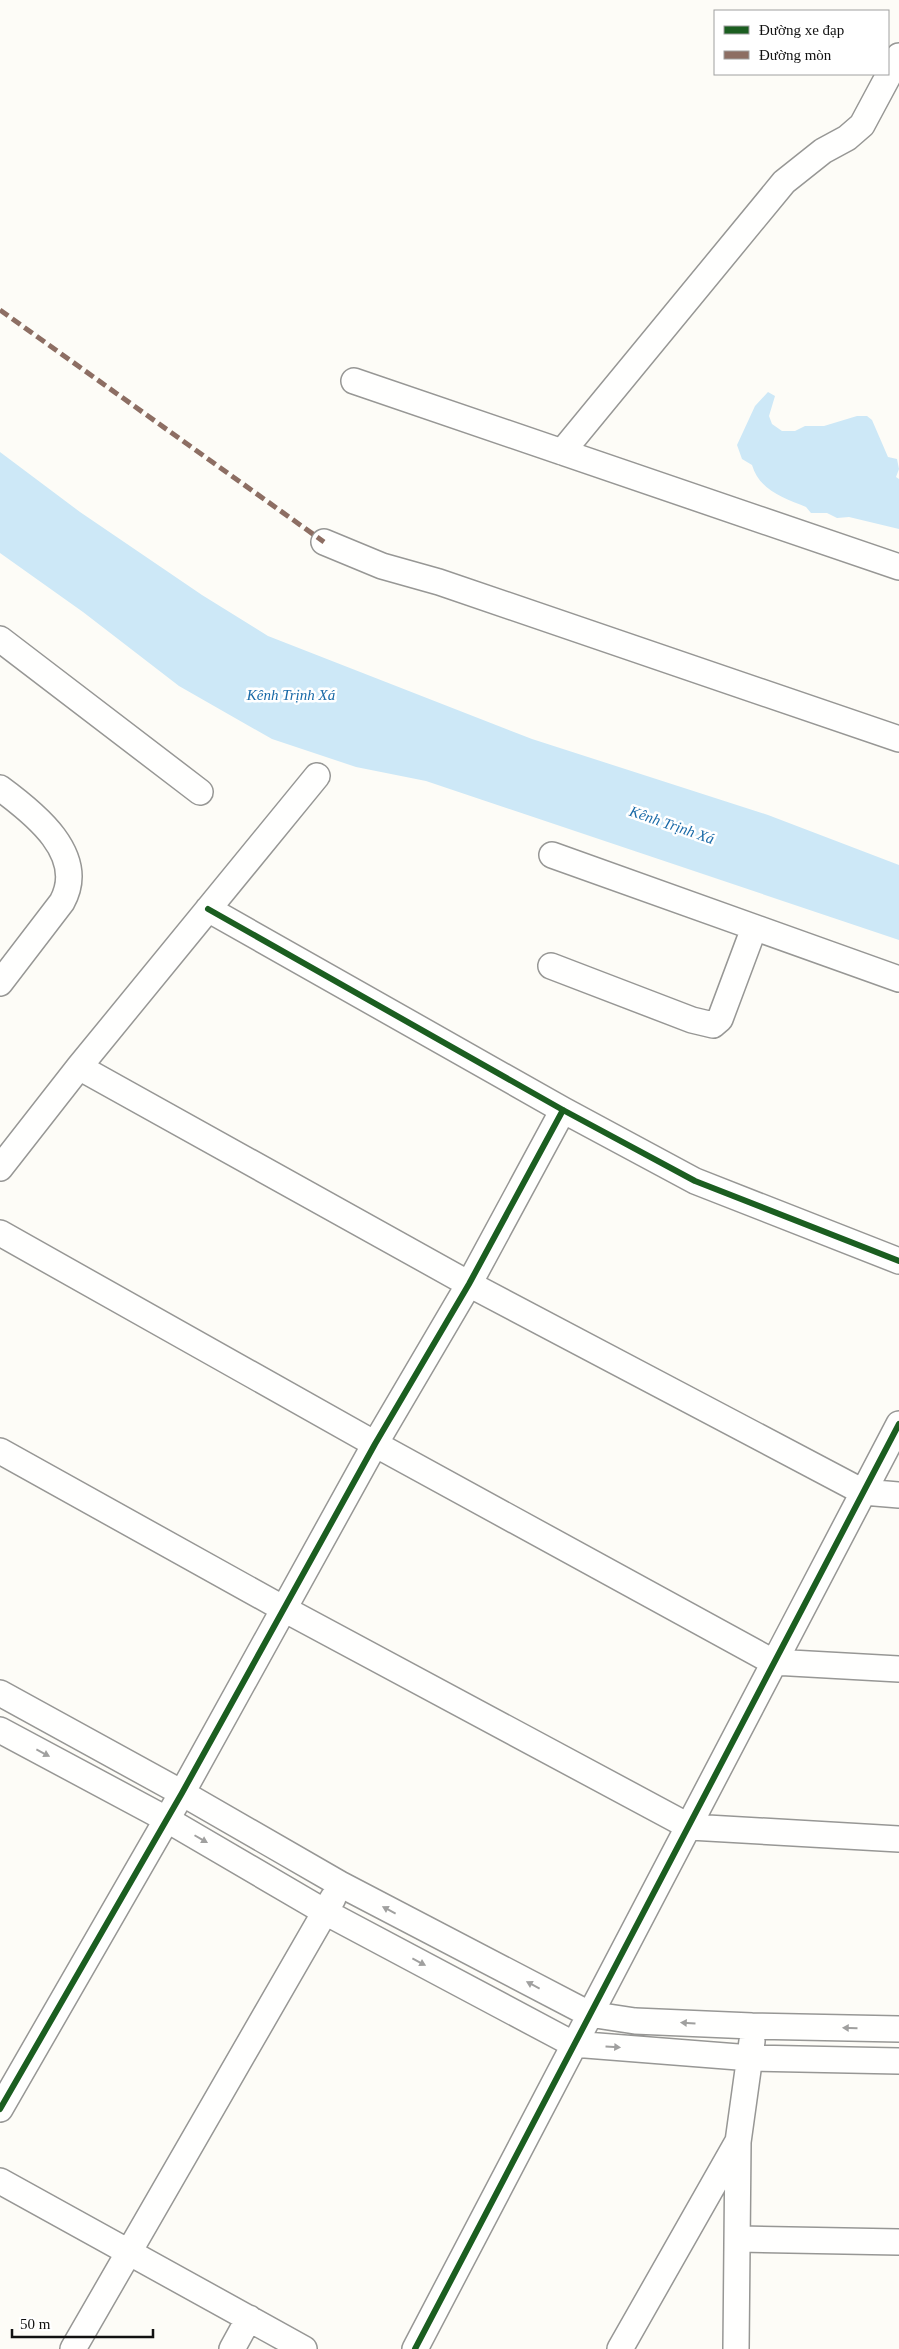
<svg xmlns="http://www.w3.org/2000/svg" width="899" height="2349" viewBox="0 0 899 2349" font-family="Georgia,serif">
<rect width="100%" height="100%" fill="#fdfcf7"/>
<path fill="#cde8f7" d="M768,392L775,396L769,416L772,424L782,431H795L805,426H824L857,416H867L872,420L888,457L897,459L899,469L896,477L899,479V529L849,517L837,518L827,513H811L806,507C784,498 759,490 752,465L742,459L737,445L755,406Z
M0,452L80,512L202,595L268,636L532,739L768,815L899,865V940L426,781L356,767L272,739L179,686L83,612L0,553Z"/>
<g fill="none" stroke-linecap="round" stroke-linejoin="round">
<defs>
<path id="minor" d="M354,381L899,567
M562,452L784,182L823,151L847,138L862,125L899,56
M324,542L382,566L439,582L899,739
M0,639L200,792
M0,788C34,813 88,855 62,902L0,983
M552,855L899,979
M208,909L563,1110L695,1181L899,1261
M551,966L692,1020L713,1025L720,1019L754,928
M79,1067L469,1284L863,1492L899,1495
M0,1168L79,1067L317,776
M0,1233L375,1444L773,1662L899,1669
M0,1451L284,1609L690,1827L899,1839
M0,1693L182,1793L340,1884L589,2014L635,2021L752,2026L899,2029
M0,1730L166,1819L325,1912L573,2044L751,2058L899,2061
M0,2109L182,1793L375,1444L469,1284L563,1110
M0,2181L304,2349
M739,2239L899,2242
M73,2349L333,1898
M232,2349L249,2318
M415,2349L899,1424
M620,2349L737,2143
M736,2349L738,2142L752,2041"/>
</defs>
<use href="#minor" stroke="#979795" stroke-width="28"/>
<use href="#minor" stroke="#fffffe" stroke-width="25"/>
<path stroke="#8d6e63" stroke-width="5" stroke-dasharray="10 5" stroke-linecap="butt" d="M0,310L324,542"/>
<defs>
<path id="cycleway" d="M208,909L563,1110L695,1181L899,1261
M0,2109L182,1793L375,1444L469,1284L563,1110
M415,2349L899,1424"/>
</defs>
<use href="#cycleway" stroke="#fff" stroke-width="9"/>
<use href="#cycleway" stroke="#1b5e20" stroke-width="6"/>
</g>
<defs><path id="oneway-solid" d="M-6-.8H1V-3.2L6.5 0L1 3.2V.8H-6Z" transform="scale(1.25)"/></defs>
<g fill="#a0a09f">
<use href="#oneway-solid" transform="translate(43 1753) rotate(28)"/>
<use href="#oneway-solid" transform="translate(201 1839) rotate(30)"/>
<use href="#oneway-solid" transform="translate(389 1910) rotate(-152)"/>
<use href="#oneway-solid" transform="translate(419 1962) rotate(28)"/>
<use href="#oneway-solid" transform="translate(533 1985) rotate(-152)"/>
<use href="#oneway-solid" transform="translate(688 2023) rotate(-177)"/>
<use href="#oneway-solid" transform="translate(850 2028) rotate(-179)"/>
<use href="#oneway-solid" transform="translate(613 2047) rotate(4)"/>
</g>
<g text-anchor="middle" stroke-width="5" stroke-linejoin="round" paint-order="stroke">
<g font-size="15" font-style="italic" fill="#1768a6" stroke="#fff">
<text x="291" y="700">Kênh Trịnh Xá</text>
<text transform="translate(672 825) rotate(19)" y="5">Kênh Trịnh Xá</text>
</g>
</g>
<rect x="714" y="10" width="175" height="65" fill="#ffffff" stroke="#a0a0a0"/>
<rect x="724" y="26" width="25" height="8" fill="#1b5e20" stroke="#a0a0a0"/>
<text x="759" y="35" font-size="15" fill="#111111">Đường xe đạp</text>
<rect x="724" y="51" width="25" height="8" fill="#8d6e63" stroke="#a0a0a0"/>
<text x="759" y="60" font-size="15" fill="#111111">Đường mòn</text>
<path d="M12 2329v8h141v-8" fill="none" stroke="#111111" stroke-width="2.5"/>
<text x="20" y="2329" font-size="15" fill="#111111" stroke="#ffffff" stroke-width="4" paint-order="stroke">50 m</text>
</svg>
